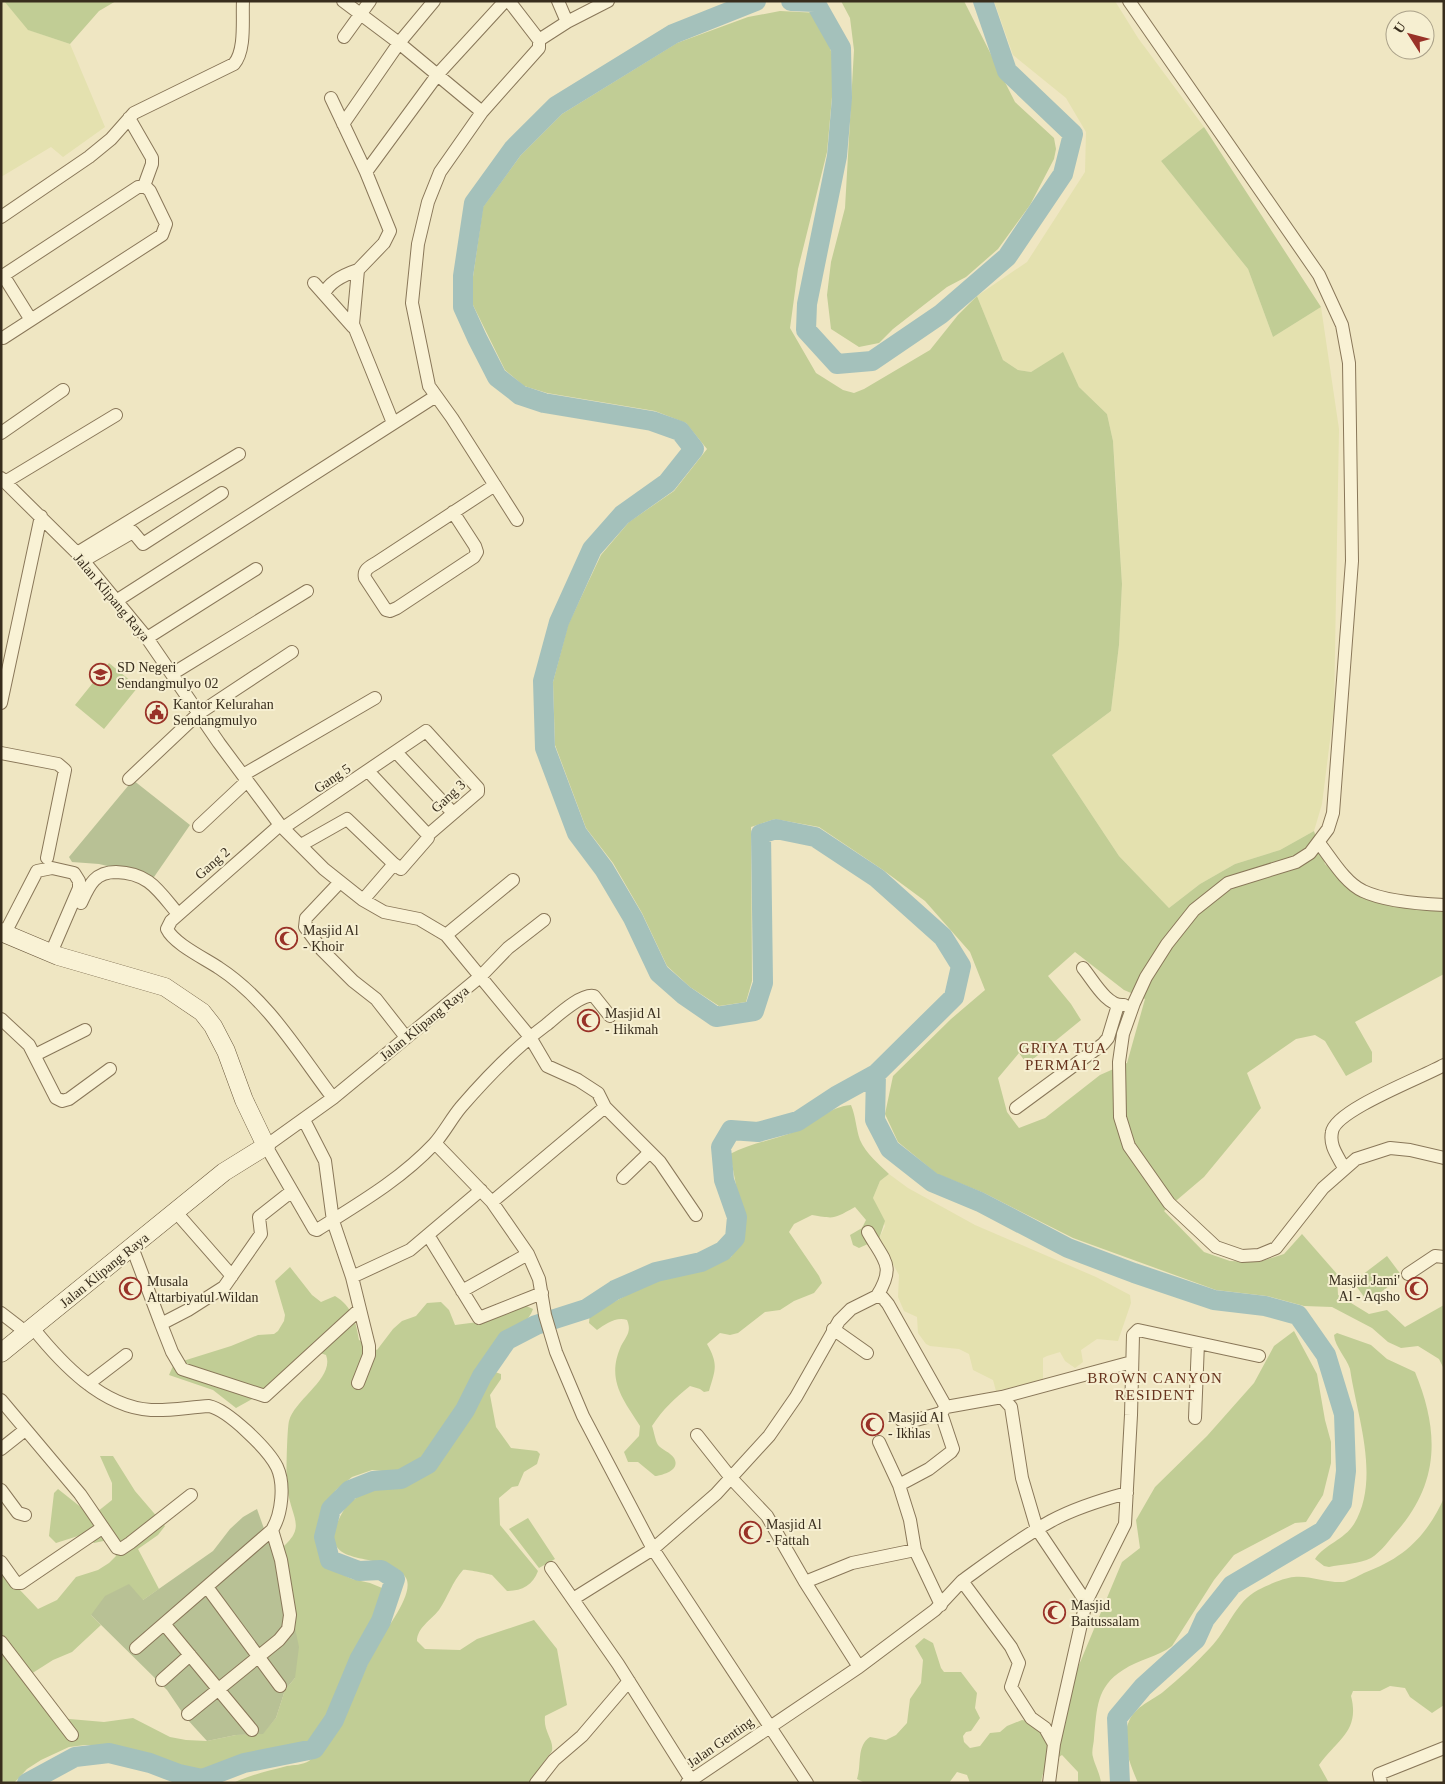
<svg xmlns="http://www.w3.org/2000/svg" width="1445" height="1784" viewBox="0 0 1445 1784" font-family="Georgia,serif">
<rect width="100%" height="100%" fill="#efe6c2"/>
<path fill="#e4e1af" d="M1,1H4L29,30L70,44L105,127L63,157L51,147L1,177Z
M994,1H1115L1138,38L1204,127L1161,161L1248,269L1273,337L1321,307L1339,429L1334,708L1322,804L1314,831L1280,850L1235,864L1200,884L1169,908L1119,856L1052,755L1111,711L1119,645L1122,584L1116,482L1113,441L1107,414L1079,387L1063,353L1031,372L1018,370L1003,360L977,296L1027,262L1085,172L1086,132L1066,98L1013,55Z
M889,1174L908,1188L975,1225L1096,1277L1130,1295L1131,1303L1118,1341L1097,1339L1081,1350L1083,1362L1075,1368L1065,1361L1060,1352L1047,1356L1043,1358V1380L996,1391L993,1380L973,1370L969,1354L959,1349L930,1346L926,1344L918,1333L917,1317L904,1311L898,1297L899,1275L879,1239L885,1226L873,1198L880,1181Z"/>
<path fill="#c1cd95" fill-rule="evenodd" d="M4,1H116L99,11L70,44L28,30Z
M841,1H964L1015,102L1054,138L1056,149L1054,159L1030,205L998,249L966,277L947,287L893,329L879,343L859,347L831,329L827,295L831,262L845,208L854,50L850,18Z
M780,11L819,13L835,64L827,152L798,269L790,328L816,373L843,390L854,393L864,389L930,350L958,315L977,296L1003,360L1018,370L1031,372L1063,352L1079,387L1107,414L1113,441L1122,584L1119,645L1111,711L1052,755L1119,856L1169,908L1200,884L1235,864L1280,850L1314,831L1325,864L1364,896L1444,910V974L1355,1022L1372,1052V1062L1346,1076L1325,1041L1315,1035L1296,1039L1247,1073L1261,1108L1204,1177L1164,1211L1204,1252L1230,1261L1259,1262L1284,1254L1302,1234L1337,1274L1338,1295L1369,1314L1387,1310L1405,1327L1444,1305V1369L1439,1359L1418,1346L1401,1348L1388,1342L1372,1328L1332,1307L1304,1306L1267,1296L1216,1290L1073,1238L984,1193L937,1174L898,1142L885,1114L893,1076L951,1019L985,990L970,952L925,901L883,870L819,827L775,819L751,827L752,981L746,1002L719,1006L690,987L667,966L642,913L613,863L586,828L555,745L553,682L568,625L601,555L629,522L674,491L707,449L686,423L655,411L547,393L524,386L505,370L473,305V277L483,207L521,155L562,114L677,43L748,17ZM1075,952L1124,990L1145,999L1127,1063L1100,1075L1045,1118L1019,1128L1007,1112L998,1078L1019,1053L1027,1064L1081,1020L1071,1004L1048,976Z
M1204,127L1321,307L1273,337L1248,269L1161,161Z
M109,663L138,687L104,729L75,705Z
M851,1105C856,1117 856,1129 860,1140C866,1154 879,1164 889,1174L880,1181L873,1198L885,1221L879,1239L859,1248L853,1245L850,1235L862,1228L866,1220L855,1207C833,1219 836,1219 812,1215L794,1224L789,1232L819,1276L822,1283L814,1293L794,1301L780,1310L765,1312L738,1333L730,1335L720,1333L707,1344C719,1365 715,1370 709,1391L704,1392L700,1389L690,1386C675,1398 663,1409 652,1426C654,1431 655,1440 658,1445C662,1450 670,1452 674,1458C681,1470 663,1475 655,1476L638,1462H628L624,1452L639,1436L640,1426C623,1399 606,1380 621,1346C626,1336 632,1332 627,1320C617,1316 605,1324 597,1330L589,1323L590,1312L594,1308L614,1302L649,1283L689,1269L700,1270L731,1257L740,1243L743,1221L730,1154C751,1143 774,1140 796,1131C816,1123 828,1107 851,1105Z
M1387,1256L1402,1276L1368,1302L1353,1282Z
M290,1267L312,1295L321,1302L335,1296C352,1306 356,1322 359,1340L377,1350L393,1329L402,1321L416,1316L427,1303L441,1302L449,1310L455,1325L478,1322L524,1305L533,1309C527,1327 504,1334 493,1349C486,1358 482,1369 476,1379C456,1412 436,1451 404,1473L372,1470L352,1477L336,1490L319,1516L318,1542L333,1570L352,1579L370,1583L387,1590V1595L328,1716L308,1742L281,1751L264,1752L236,1758L207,1772L173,1766L145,1752L122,1749L107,1745H85L69,1747L41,1760L27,1769L14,1783H1V1570L38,1609L57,1600L76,1577L98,1570L109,1563L116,1556L108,1540L94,1543L87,1536H78L56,1543L49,1536L54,1493L58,1489L92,1516L112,1500V1483L100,1456H113L135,1491L165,1526L158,1535L138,1549L159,1589L143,1600L91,1615L101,1625L72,1652L53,1660L31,1674L58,1718L104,1722L133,1718L170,1737L186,1740L207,1741L236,1735L263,1733L276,1718L285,1690L295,1678L273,1555C311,1527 291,1522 287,1486C286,1478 287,1429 289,1421C295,1399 335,1378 326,1355L309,1349L254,1398L236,1408L213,1390L169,1375L173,1366L183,1361L231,1346L258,1335L274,1334L278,1331L284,1321L285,1315L275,1281Z
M1294,1331L1317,1374L1325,1420L1331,1442V1463L1323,1495L1306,1522L1295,1523L1234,1555L1214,1580L1172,1646C1158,1657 1139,1659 1123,1670C1096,1687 1097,1709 1094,1738C1094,1743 1091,1752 1093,1757C1095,1766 1100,1773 1101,1783H1078V1772L1062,1755C1049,1763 1043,1767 1041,1783H970L967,1775L957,1772L949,1783H865L857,1779C862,1765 856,1746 870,1737L886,1740L896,1735L907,1723L910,1699L921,1683L923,1660L915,1646L924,1638L933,1643L941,1668L944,1672H961L977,1693L975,1708L980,1718L971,1731L966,1732L963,1736L964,1742L970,1748L980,1746L990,1733L1000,1732L1007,1726L1022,1720L1027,1721L1042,1733L1065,1720L1071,1684L1122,1562L1140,1548L1136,1520L1155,1487L1207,1436L1254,1383L1274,1346Z
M1337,1333L1371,1345L1387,1359L1415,1372C1439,1430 1440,1481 1398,1530C1390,1539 1381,1552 1371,1558C1360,1564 1341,1564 1329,1567L1324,1566L1315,1559C1325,1544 1344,1540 1354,1524C1381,1479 1357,1416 1350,1369C1346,1357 1335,1347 1334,1335Z
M492,1371L501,1374V1379L490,1395L496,1427L511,1448L537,1451L540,1454L537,1464L524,1472L518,1486L512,1487L499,1498L500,1525L538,1571C533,1585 522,1591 507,1591L492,1575C488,1574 466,1569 463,1570C452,1582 448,1597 439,1610C431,1620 417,1628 417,1641L425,1649L460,1650L477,1639L534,1620L557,1649L567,1705L545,1716C543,1732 554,1739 552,1751L529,1783H233C250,1775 268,1771 287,1766C293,1765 303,1765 309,1761C312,1759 316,1754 319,1751C348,1721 358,1681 377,1645C384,1631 415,1594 406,1578C391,1548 310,1574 341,1515C357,1483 397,1491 423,1474C455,1451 473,1409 488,1374Z
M1444,1498V1705L1432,1713L1410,1697L1405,1688L1390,1686L1380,1691H1353L1351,1696C1360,1731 1338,1739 1319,1765L1329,1783H1138C1130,1763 1120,1742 1129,1721C1136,1706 1151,1701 1163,1692C1180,1678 1196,1663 1210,1648C1228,1630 1235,1602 1258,1590C1268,1585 1283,1578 1294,1577C1308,1575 1327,1583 1343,1582C1349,1581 1358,1576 1364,1573C1404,1558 1426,1537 1444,1498Z
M528,1518L555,1559L539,1568L509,1529Z"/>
<path fill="#b8c195" d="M133,780L190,825L154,877L99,864L72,862L69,857Z
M257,1509L289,1599L299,1647L295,1678L285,1690L276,1718L263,1734L236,1735L207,1741L186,1718L167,1690L91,1615L105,1596L129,1584L143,1600L213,1551L230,1529L243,1517Z"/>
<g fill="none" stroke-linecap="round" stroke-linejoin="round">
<path stroke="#a4c1bb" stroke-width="20" d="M756,1L673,34L556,106L513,149L474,203L463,276V307L477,338L497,377L520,395L544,403L652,421L680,431L694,449L667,483L622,515L592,549L559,622L543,681L545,748L577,833L604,869L633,918L659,973L684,995L716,1017L754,1011L763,983L761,834L776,829L815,837L877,878L943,937L961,966L954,997L876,1074L875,1120L890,1149L932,1182L980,1202L1068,1248L1134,1273L1214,1300L1265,1306L1298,1315L1326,1355L1344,1414L1346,1471L1342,1503L1323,1531L1232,1585L1205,1619L1196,1639L1143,1687L1117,1718L1120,1783
M791,1L815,2L841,48L842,98L837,156L807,304L806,330L837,364L872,361L941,314L1007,257L1063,174L1073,134L1007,71L983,1
M27,1783L75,1757L109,1753L150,1763L179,1774L202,1779L244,1763L314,1749L334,1720L359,1660L381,1621L395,1579L381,1570L359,1571L330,1560L324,1537L331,1509L350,1490L373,1481L401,1479L428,1464L465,1410L482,1376L507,1340L536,1325L586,1309L615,1290L656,1272L701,1262L723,1251L735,1238L737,1217L724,1180L721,1147L731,1130L758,1132L798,1121L836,1096L876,1074"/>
<defs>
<path id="street" d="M343,1L399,43L482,112
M509,1L539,40V48L482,112L440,172L428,202L418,244L412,303L429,386L452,418L517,520
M558,1L567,22
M1129,1L1319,275L1342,325L1349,363L1352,561L1333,813L1328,829L1310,853L1296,862L1228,883L1194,910L1167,944L1146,977L1134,1003L1123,1034L1119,1062L1120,1117L1129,1146L1169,1203L1216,1247L1242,1256L1259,1255L1276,1248L1323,1188L1356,1159L1390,1148L1410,1150L1444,1158
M344,37L370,1
M539,40L567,22L608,1
M331,98L366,172L390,231L384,243L358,270L353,324L393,423
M129,118L152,158V164L144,186
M343,124L399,43L434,1
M366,172L438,74L505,1
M1,217L89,157L111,139L134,113L234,64C246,50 242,19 243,1
M3,275L31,320
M1,277L138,187H146L150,191L166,224L162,235L3,338
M314,283L353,327
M324,294C329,282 346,274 358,270
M1,433L63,390
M1,478L77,553L147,638L219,743L280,825L324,869L363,900L384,912L419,919L446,935L530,1037L547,1066L578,1080L598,1093L605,1107L660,1162L696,1215
M5,482L116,415
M453,512L475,546L477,552L474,557L397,608L390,611L386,610L365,578C363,570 369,567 376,563L495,485
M77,553L239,454
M83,561L133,532L143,544L222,493
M116,601L436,396
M147,638L256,569
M172,674L307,591
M1,703L41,516
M396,752L453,813
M1,753L58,764L65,770L47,858
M368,771L428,835
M243,775L375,698
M129,779L198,714L292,652
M280,825L171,921L167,929C174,944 206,959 219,968C268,1000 298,1052 333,1098
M199,826L247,781
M283,828L426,731L478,788V792L428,835V838L401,869L394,864L363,900
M1319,843C1331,858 1345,883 1363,891C1384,901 1421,904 1444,905
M301,845L347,819L394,864
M340,882L306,918L305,927L322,950L353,981L376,999L405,1036
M81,903C89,886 94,872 116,872C149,873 158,890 178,914
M544,920L508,948L481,976L333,1098L266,1146L314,1229L317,1230C358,1204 400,1180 434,1144C444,1133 451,1119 461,1107C486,1078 515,1048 546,1025C556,1017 581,993 594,996L610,1016
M5,933L37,871L52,868L74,873L79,881V888L51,953
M446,935L513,880
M1083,968C1093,980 1107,1007 1124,1005
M1,1019L29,1045L56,1098L62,1101L69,1099L110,1069
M35,1055L85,1030
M1016,1108L1103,1044L1108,1038L1118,1005
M304,1120L325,1161L333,1221L352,1277L369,1346V1355L358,1383
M435,1143L492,1202L528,1254L539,1279L545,1315L556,1352L583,1416L653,1549L807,1783
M1344,1168C1338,1156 1329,1146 1332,1132C1335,1110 1423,1077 1444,1065
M623,1178L650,1152
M492,1202L605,1107
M175,1211L232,1276
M868,1232C884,1261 896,1265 877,1296
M428,1235L479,1318L542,1293
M132,1247L161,1324L188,1310L224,1287L261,1234L259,1217L292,1191
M1408,1274L1435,1256L1444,1257
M352,1277L410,1250L481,1190
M462,1291L528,1254
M1,1313L27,1333
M161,1324L172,1352L182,1369L265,1396L360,1309
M33,1328C61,1363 102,1407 151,1410C170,1411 190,1407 209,1406C228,1410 268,1449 277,1467C285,1484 282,1514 272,1530L136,1648
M833,1329L867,1353
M88,1384L126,1355
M1002,1397L1132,1362
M1,1400L80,1494L117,1548L121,1549L130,1543L191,1495
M1195,1418L1198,1343
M901,1420L909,1422L941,1413
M697,1435L731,1478L767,1516L805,1582L852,1563L915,1550
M879,1442L899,1485L910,1520L915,1550L941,1605
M1,1449L25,1430
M899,1485L929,1469L951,1452L953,1449L941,1413L946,1407
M1,1490L18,1513L25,1515
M1,1562L16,1583H21L102,1528
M551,1568L618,1664L693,1783
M207,1587L280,1686
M573,1599L653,1549L716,1494L769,1436L796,1397L839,1321L851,1309L877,1296L883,1298L888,1304L946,1407L1002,1397L1011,1407L1022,1478L1037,1529L1086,1602
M165,1625L252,1730
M1,1642L72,1735
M859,1667L935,1610L962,1581
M162,1680L190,1655
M188,1714L279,1640L288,1629L290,1615L281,1560L272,1530
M1054,1744L1045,1728L1031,1718L1011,1687L1019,1663L1011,1647L962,1581C991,1560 1020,1538 1051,1521C1075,1508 1101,1500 1127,1493
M536,1783L554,1760L582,1736L629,1681
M687,1783L859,1667L805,1582
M1049,1783L1054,1744L1086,1602L1125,1524L1131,1415L1133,1335L1138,1330L1259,1356
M1381,1783L1379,1774L1444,1748"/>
<path id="secondary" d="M1,932L58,956L165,987L202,1012L213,1026L226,1051L244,1100L266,1146L224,1172L1,1353"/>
</defs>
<use href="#street" stroke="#897759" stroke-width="14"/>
<use href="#secondary" stroke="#6a583c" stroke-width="19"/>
<use href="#street" stroke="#f9f2d5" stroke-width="12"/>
<use href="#secondary" stroke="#f9f2d5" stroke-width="18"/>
</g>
<defs>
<symbol id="school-ring" viewBox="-11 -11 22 22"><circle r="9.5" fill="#f6efd1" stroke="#993228" stroke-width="1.5"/><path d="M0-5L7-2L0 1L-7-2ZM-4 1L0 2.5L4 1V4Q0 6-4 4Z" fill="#993228"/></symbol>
<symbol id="civic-ring" viewBox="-11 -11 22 22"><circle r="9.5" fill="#f6efd1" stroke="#993228" stroke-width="1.5"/><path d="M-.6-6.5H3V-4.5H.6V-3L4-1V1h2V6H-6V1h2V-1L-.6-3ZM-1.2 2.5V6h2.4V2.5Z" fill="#993228"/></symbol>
<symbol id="mosque-ring" viewBox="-11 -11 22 22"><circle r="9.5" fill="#f6efd1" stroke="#993228" stroke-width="1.5"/><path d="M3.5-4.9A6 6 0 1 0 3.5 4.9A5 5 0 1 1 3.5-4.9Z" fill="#993228"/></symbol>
</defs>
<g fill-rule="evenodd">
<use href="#school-ring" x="88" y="662" width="25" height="25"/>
<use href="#civic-ring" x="144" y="700" width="25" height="25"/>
<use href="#mosque-ring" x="274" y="926" width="25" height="25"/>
<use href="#mosque-ring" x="576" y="1008" width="25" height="25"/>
<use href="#mosque-ring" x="1404" y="1276" width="25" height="25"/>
<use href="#mosque-ring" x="118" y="1276" width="25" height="25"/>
<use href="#mosque-ring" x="860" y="1412" width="25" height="25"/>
<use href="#mosque-ring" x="738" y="1520" width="25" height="25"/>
<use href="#mosque-ring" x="1042" y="1600" width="25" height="25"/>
</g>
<g text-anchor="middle" stroke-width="4" stroke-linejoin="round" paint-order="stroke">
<g font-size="14" fill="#382d1d" stroke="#f6efd1">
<text transform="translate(112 597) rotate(50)" y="5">Jalan Klipang Raya</text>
<text transform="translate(332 778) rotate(-34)" y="5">Gang 5</text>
<text transform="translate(448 796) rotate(-43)" y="5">Gang 3</text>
<text transform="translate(212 863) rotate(-41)" y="5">Gang 2</text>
<text transform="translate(424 1023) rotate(-39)" y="5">Jalan Klipang Raya</text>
<text transform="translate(104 1270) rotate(-39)" y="5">Jalan Klipang Raya</text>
<text transform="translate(720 1742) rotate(-35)" y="5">Jalan Genting</text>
</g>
<g font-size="14" fill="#382d1d" stroke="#f6efd1" text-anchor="start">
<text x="117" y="672">SD Negeri<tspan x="117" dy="16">Sendangmulyo 02</tspan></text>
<text x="173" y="709">Kantor Kelurahan<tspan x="173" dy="16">Sendangmulyo</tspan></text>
<text x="303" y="935">Masjid Al<tspan x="303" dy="16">- Khoir</tspan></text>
<text x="605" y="1018">Masjid Al<tspan x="605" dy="16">- Hikmah</tspan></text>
<text x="1400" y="1285" text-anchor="end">Masjid Jami'<tspan x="1400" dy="16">Al - Aqsho</tspan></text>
<text x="147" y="1286">Musala<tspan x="147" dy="16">Attarbiyatul Wildan</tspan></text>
<text x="888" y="1422">Masjid Al<tspan x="888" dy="16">- Ikhlas</tspan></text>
<text x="766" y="1529">Masjid Al<tspan x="766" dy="16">- Fattah</tspan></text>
<text x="1071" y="1610">Masjid<tspan x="1071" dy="16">Baitussalam</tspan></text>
</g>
<g font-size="15" letter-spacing="1" fill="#66321c" stroke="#f6efd1">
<text x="1063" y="1053">GRIYA TUA<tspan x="1063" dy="17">PERMAI 2</tspan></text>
<text x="1155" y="1383">BROWN CANYON<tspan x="1155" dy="17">RESIDENT</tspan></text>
</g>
</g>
<rect width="1445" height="1784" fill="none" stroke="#382d1d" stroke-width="5"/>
<g transform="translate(1410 35) rotate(306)"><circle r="24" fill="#f6efd1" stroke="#aaa189"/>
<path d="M0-4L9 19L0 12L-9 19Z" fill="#993228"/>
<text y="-8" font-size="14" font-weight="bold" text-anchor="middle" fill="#382d1d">U</text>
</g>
</svg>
